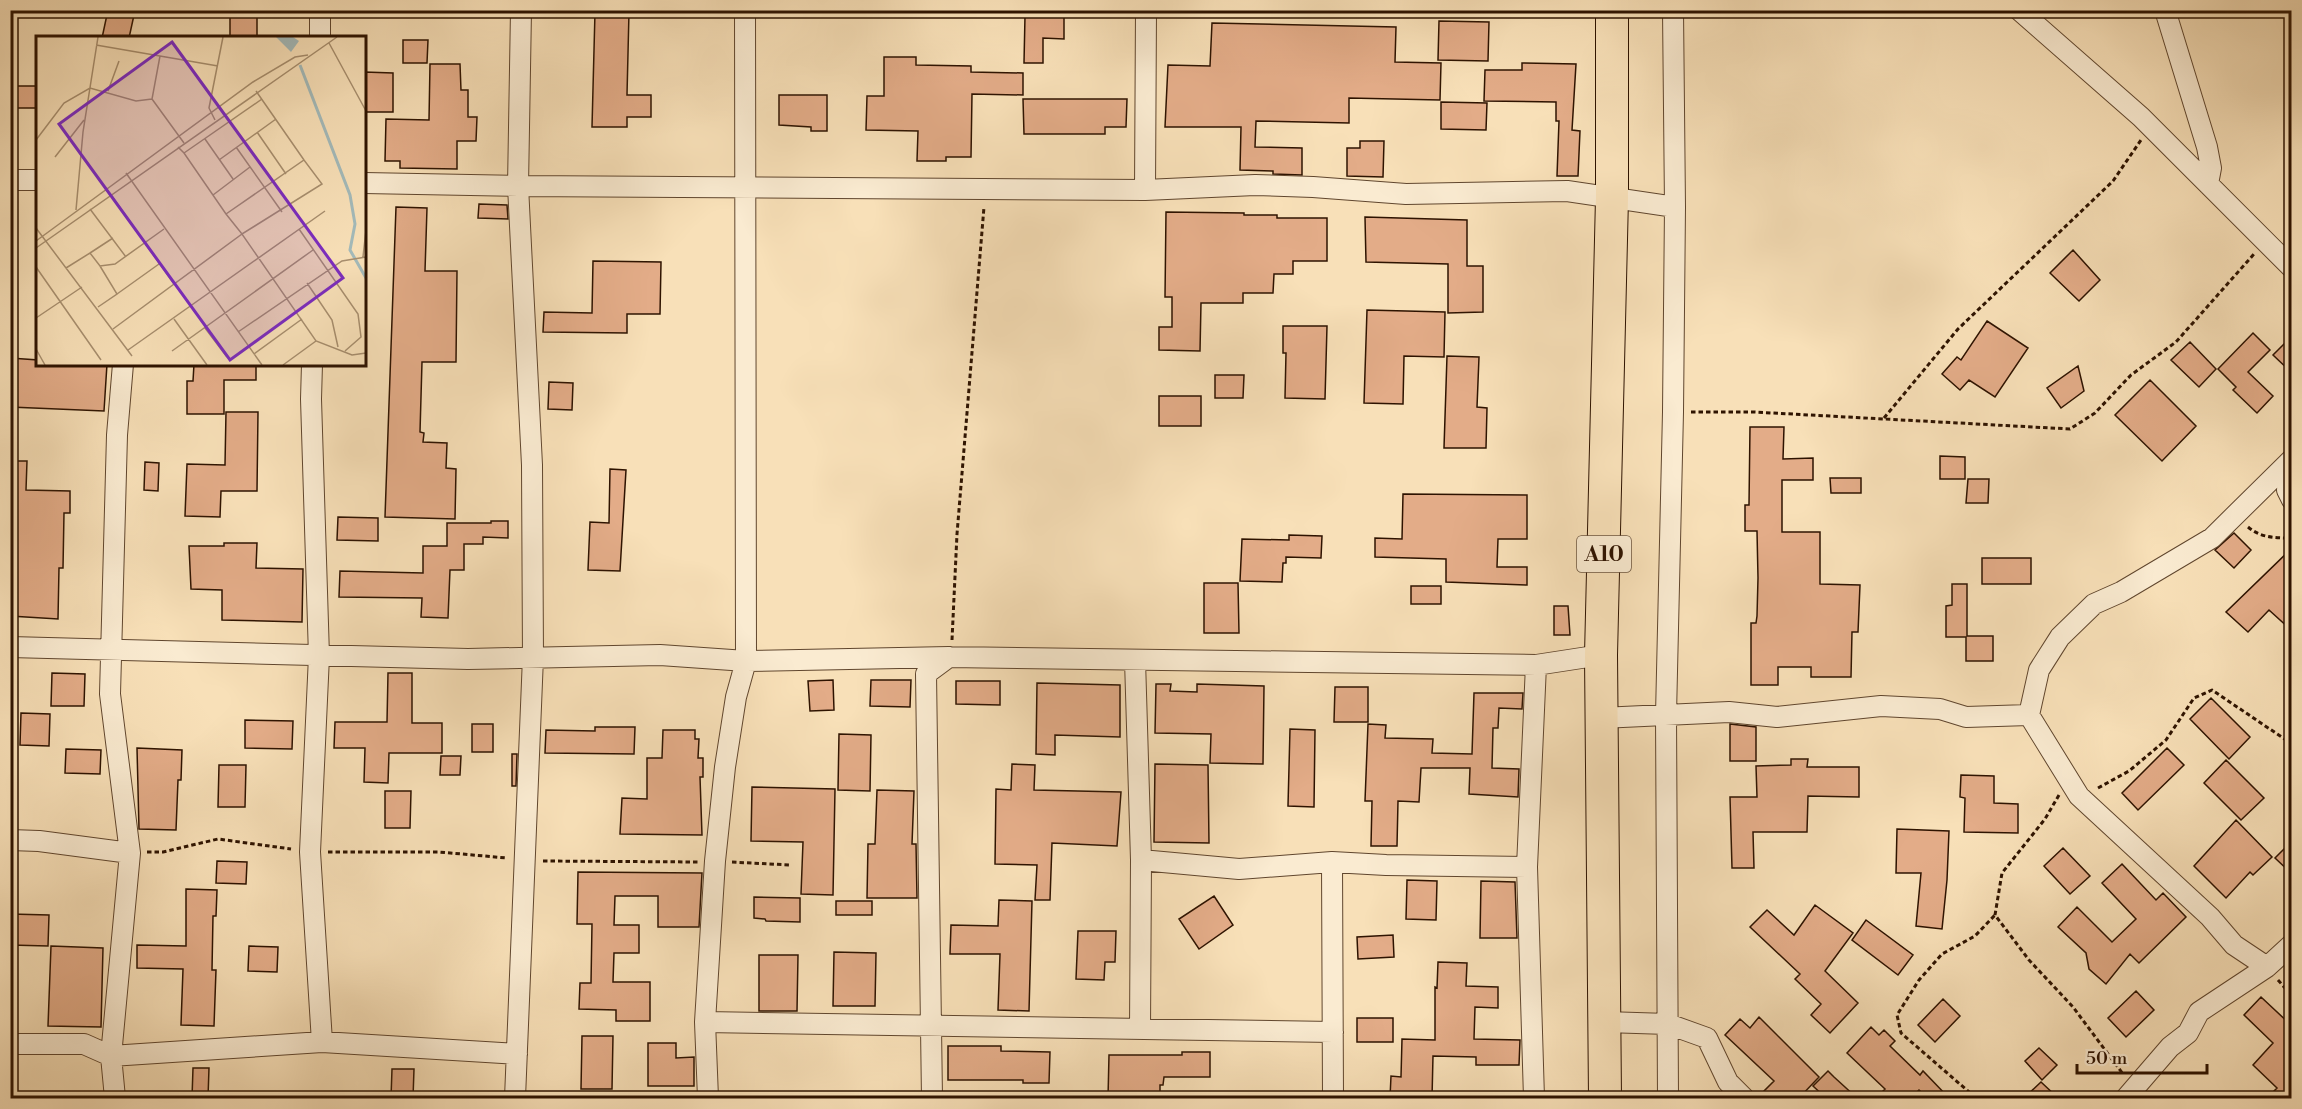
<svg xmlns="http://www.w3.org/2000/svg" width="2302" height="1109" viewBox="0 0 2302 1109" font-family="'Libre Bodoni',serif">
<rect width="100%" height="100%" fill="#f8e0b8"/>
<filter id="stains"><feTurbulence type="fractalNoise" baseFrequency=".00333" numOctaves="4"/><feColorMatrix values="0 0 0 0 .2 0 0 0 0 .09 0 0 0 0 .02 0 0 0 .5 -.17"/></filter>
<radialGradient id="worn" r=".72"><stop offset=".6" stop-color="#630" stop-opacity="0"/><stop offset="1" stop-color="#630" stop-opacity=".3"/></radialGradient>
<path fill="#e3ac88" stroke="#2e1300" stroke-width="1.5" d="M108,10L134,15L129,38H102Z
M230,10H257V38H230Z
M595,12H629L627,95H651V117H627V127H592Z
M1025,16H1064V39L1043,38V63H1024Z
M1439,21L1489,22L1488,61L1438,60Z
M1212,23L1396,27L1395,62L1441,63L1440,100L1349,98V123L1256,121L1255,147L1302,148V175L1273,174V171L1240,170L1241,127H1165L1168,65L1210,66Z
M403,40H428L427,63H403Z
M884,57H916V65L971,66V72L1023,73V95L972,94L971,157H946V161H917L918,131L866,130L867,96H884Z
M1522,63L1576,64L1572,130L1580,131L1578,176H1557L1559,121H1556V102L1484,101L1485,70H1522Z
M430,64H460L461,90H468V117H477L476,141H457V169L400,168V161H385L386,119L429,120Z
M364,72L393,73V112H364Z
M10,86H38V108H10Z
M779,95H827V131H811V127L779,125Z
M1023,99H1127L1126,127H1105V134H1024Z
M1441,102L1487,103L1486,130L1441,129Z
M1360,141H1384L1383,177L1347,176V148H1360Z
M479,204L507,205L508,219L478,218Z
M396,207L427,208L425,271H457L456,362H422L420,432L424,433L423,442L447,443L446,468L456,469L455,519L385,517Z
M1166,212L1244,213V215H1277V218H1327V261H1293V274H1274L1273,293H1243V303H1201L1200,351L1159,350V327H1172V297H1165Z
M1365,217L1467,220V266H1483V312L1448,313V264L1366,262Z
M2073,250L2100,280L2079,301L2050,273Z
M593,261L661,262L660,314H627V333L543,332L544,312L592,313Z
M1367,310L1445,312L1444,357L1404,356L1403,404L1364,403Z
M1987,321L2028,348L1995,397L1969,380L1960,390L1942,374L1957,357L1961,360Z
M1283,326H1327L1325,399L1285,398L1286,353H1283Z
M2253,333L2270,350L2248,372L2273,396L2257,413L2233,390L2236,387L2218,369Z
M2292,336V373L2273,355Z
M2190,342L2216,369L2199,387L2171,360Z
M1447,356L1479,357L1477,407L1487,408L1486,448H1444Z
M10,358L38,360V364H107L104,411L10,407Z
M194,364L256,365V380H224V414H187V381H193Z
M2078,366L2084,391L2061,408L2047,388Z
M1215,375H1244L1243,398H1215Z
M2150,380L2196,426L2162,461L2115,415Z
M549,382L573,383L572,410L548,409Z
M1159,396H1201V426H1159Z
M226,412H258L257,491H221L220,517L185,516L187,464L225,465Z
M1750,427H1784L1783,459L1813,458V480H1782V532H1820V584L1860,585L1858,632H1852L1851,677H1811V667H1778V685H1751V623H1756L1757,616L1758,578L1757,531H1745V505H1749Z
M1940,456L1965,457V479H1940Z
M10,461H27L26,490L70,491V513H64L63,568H59L58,619L10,616Z
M145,462L159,463L158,491L144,490Z
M610,469L626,470L620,571L588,570L590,522L609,523Z
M1830,478H1861V493H1831Z
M1968,479H1989L1988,503H1966Z
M1403,494L1527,495V539H1498L1497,567H1527V585L1446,582V559L1375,557V538L1402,539Z
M338,517L378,518V541L337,540Z
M491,521H508V538L483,537V544H464V570H450L448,618L421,617L422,598L339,597L340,571L423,573V546H447V523H491Z
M2234,533L2251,550L2234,568L2215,550Z
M1289,535L1322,536L1321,558L1286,557V563H1283L1282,582L1240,581L1242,539L1289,540Z
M224,543H257L256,568L303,569L302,622L222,620V590L191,589L189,546H224Z
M2292,548V631L2269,610L2248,632L2226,612Z
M1982,558H2031V584H1982Z
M1204,583H1238L1239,633H1204Z
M1952,584H1967V636H1993V661H1966V637H1946V606L1952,605Z
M1411,586H1441V604H1411Z
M1554,606H1568L1570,635H1554Z
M52,673L85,674L84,706H51Z
M388,673H412V723H442V753H389L388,783L364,782L365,748H334L335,722H387Z
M833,680L834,710L810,711L808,681Z
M871,680H911L910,707L870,706Z
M956,681H1000V705L956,704Z
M1037,683L1120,685V737L1055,735V755L1036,754Z
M1156,684H1171L1170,691L1197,692V684L1264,686L1263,764L1210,763L1211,734L1155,733Z
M1335,687H1368V722H1334Z
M1474,693H1523L1522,709L1499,708L1498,728H1493L1492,768L1519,769L1518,797L1469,794L1470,768H1421L1419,802L1398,801L1397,846H1371L1372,801H1365L1368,724L1386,725L1385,738L1433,739L1432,753L1472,754Z
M2211,698L2250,737L2229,759L2190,719Z
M21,713L50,714L49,746L20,745Z
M245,720L293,721L292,749L245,748Z
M472,724H493V752H472Z
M1730,724L1756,727V761H1730Z
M595,727H635L634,754L545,753L546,730L595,731Z
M1290,729L1315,730L1314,807L1288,806Z
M663,730H695V739H699L698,758H703V777H700L702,835L620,834L622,798L647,799V758H662Z
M839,734L871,735L870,791L838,790Z
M137,748L182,750L181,780H178L176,830L139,829Z
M2167,748L2184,765L2138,810L2122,793Z
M66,749L101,750L100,774L65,773Z
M512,754H517L516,786H512Z
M441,756H461L460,775H440Z
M1791,759H1808L1807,767H1859V797L1808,796L1807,832H1753L1754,868H1732L1730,797H1757L1756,766L1791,765Z
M2226,760L2264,798L2241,820L2204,783Z
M1012,764L1035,765L1034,790L1121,792L1117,846L1052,843L1050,900H1035L1037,865L995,864L996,789L1011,790Z
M1155,764L1208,765L1209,843L1154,842Z
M219,765H246L245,807H218Z
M1961,775L1994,776V803L2018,804V833L1964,832L1965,798L1960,797Z
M752,787L835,789L833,895L801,894L803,842L751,841Z
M877,790L914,791L912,844H916L917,898H867L868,844H875Z
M385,791H411L410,828H385Z
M2236,820L2272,857L2253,875L2250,872L2226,898L2194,866Z
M1897,829L1949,831L1947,880L1942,929L1916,926L1921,873H1896Z
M2292,841V874L2275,858Z
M2063,848L2090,876L2070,894L2044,866Z
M217,861L247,862L246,884L216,883Z
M2122,864L2156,900L2163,893L2186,917L2139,963L2130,954L2106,984L2089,969L2086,953L2058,927L2077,907L2112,942L2136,919L2102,883Z
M578,872L702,873L699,927H658V896H615L614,925H639V953H614L613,982H650V1021H616V1010L579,1009L580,983H591L592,924H577Z
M1407,880L1437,881L1436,920L1406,919Z
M1481,881L1515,882L1517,938H1480Z
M186,889L217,890L216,916H213L212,970H216L214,1026L181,1025L183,969L137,968V945L186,946Z
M1214,896L1233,925L1199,949L1179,919Z
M754,897L800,898V922L766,921L765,919L754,918Z
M999,900L1032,901L1029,1011L998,1010L1000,954H950L951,925L998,926Z
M836,901H872V915H836Z
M1815,905L1853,933L1825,971L1858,1003L1830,1033L1811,1015L1821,1004L1795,979L1800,974L1750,927L1767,910L1794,935Z
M10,914L49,915L48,946L10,945Z
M1866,920L1913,955L1898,975L1852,940Z
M1078,931H1116L1115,962H1105L1104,980L1076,979Z
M1393,935L1394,957L1358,959L1357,937Z
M51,946L103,948L101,1027L48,1026Z
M249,946L278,947L277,972L248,971Z
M834,952L876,953L875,1006H833Z
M759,955H798L797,1011H759Z
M1438,962L1467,963L1466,986L1498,987V1008L1475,1007L1474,1039L1520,1040L1519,1065H1476V1057L1433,1056L1432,1098H1390L1391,1076L1401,1077L1402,1039L1435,1040V987L1437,988Z
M2136,991L2154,1010L2126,1037L2108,1018Z
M2261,997L2292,1026V1098H2267L2277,1088L2253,1065L2273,1043L2244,1015Z
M1943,999L1960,1016L1935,1042L1918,1025Z
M1759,1017L1819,1077L1799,1098H1772L1764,1091L1774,1081L1725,1035L1740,1019L1750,1028Z
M1357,1018H1393V1042H1357Z
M1871,1027L1879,1035L1884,1030L1895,1041L1890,1046L1920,1075L1923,1071L1949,1098H1928L1919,1090L1911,1098H1876L1885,1089L1847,1053Z
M582,1036H613L612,1089H581Z
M648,1043H676V1058L694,1057V1086H648Z
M948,1046H1001V1051L1050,1052L1049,1083H1023V1080H948Z
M2039,1048L2057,1065L2042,1080L2025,1061Z
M1182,1052H1210V1077H1164L1163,1085H1160V1098H1108L1109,1055H1182Z
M193,1068H209L208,1098H192Z
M392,1069H414L413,1098H391Z
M1828,1071L1834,1077L1857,1098H1826L1813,1086Z
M2041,1082L2058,1098H2024Z"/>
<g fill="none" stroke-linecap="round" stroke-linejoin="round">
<defs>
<path id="minor" d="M2019,10L2141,117L2292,268
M2165,10L2207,147L2211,168L2208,184
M320,38V10
M10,180H38
M364,183L518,186L1145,190L1255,185L1313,187L1406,194L1567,191L1675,207
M1145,190L1146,10
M312,364L311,399L319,656L310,852L322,1042
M2292,470L2287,490L2292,500
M10,647L468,659L660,655L746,661L745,10
M1135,660L1141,860L1140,1029
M2029,715L2039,670L2060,637L2094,604L2121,592L2212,538L2292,459
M1601,718L1729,712L1777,717L1881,706L1940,709L1966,717L2029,715L2079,796L2210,917L2234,945L2267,967
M10,840L39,841L130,853
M1141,860L1239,869L1332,862L1386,865L1527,867
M1332,862L1333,1098
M705,1022L1333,1032
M1605,1022L1668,1024L1707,1038L1728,1082L1744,1098
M10,1044H84L111,1056L322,1042L517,1054
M115,1098L111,1056L130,853L110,694L117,435L123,364
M515,1098L533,657L532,465L518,186L521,10
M708,1098L705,1022L715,861L725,767L736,697L746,661L949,657L1536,665L1601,655
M932,1098L926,674L949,657
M1534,1098L1527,867L1536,665
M1668,1098L1666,715L1673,412L1675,207L1673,10
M2126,1098L2170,1047L2188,1033L2199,1012L2267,967L2292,944"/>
<path id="primary" d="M1605,1098L1601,655L1612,198V10"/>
</defs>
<use href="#minor" stroke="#60462e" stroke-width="22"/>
<use href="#primary" stroke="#2e1300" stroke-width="34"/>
<path stroke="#2e1300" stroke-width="3" stroke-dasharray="4.5 3" stroke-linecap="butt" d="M1691,412H1754L2070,429L2095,413L2131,375L2176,342L2254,254
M1884,418L1958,329L2113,181L2141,140
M2248,527C2261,538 2275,538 2292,538
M952,640L957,534L984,207
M2098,788L2129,771L2166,740L2194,698L2212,690L2292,744
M2059,795L2045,819L2002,873L1995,915L2029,960L2073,1007L2123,1074
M147,852H163L218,839L291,849
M328,852H439L507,858
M543,861L699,862
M732,862L789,865
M2278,980L2292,996
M1976,1098L1901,1033L1897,1015L1919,980L1942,954L1975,936L1995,915"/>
<use href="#minor" stroke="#faebd1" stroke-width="20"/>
<use href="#primary" stroke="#f8e0b8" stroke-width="32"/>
</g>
<g text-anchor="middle" stroke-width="5" stroke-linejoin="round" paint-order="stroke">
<rect fill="#faebd1" stroke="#6b543f" stroke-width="1.5" x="1577" y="536" width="54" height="36" rx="4.5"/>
<g font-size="21" font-weight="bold" fill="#2e1300">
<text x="1604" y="561">A10</text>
</g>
</g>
<g transform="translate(36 36)">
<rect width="330" height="330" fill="#f8e0b8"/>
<path d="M240,1H257L263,5L255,16Z" fill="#a3baba"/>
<path fill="none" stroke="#a3baba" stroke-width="3" d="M264,29L314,159L319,188L314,214L330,242"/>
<path fill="none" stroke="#a78e6e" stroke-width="1.5" d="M293,7L330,75M60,9L182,30M124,20L116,63L148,107M72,55L83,25M220,55L268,124M179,84L173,72L187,1M221,96L250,138M169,103L197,143M0,104L28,67L54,52L100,65L116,63M142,111L148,117L190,178L206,198L286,148L268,124L190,178M200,111L246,176M148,117L226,63M19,121L48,84M183,124L240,83M90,137L226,329M75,159L138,248M177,159L214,131M54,173L90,221M40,174L47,96L62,1M0,192L96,320M263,193L322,278L325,301L309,315M0,205L217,46L259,21L272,19M0,212L301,1M54,217L77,202M327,221L330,194M0,231L65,324M30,232L54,217L64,230L79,228L128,193M271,247L296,284L302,311M81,258L123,228M62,271L81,258L64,230M0,282L46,251M138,283L171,329M169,292L191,321M77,293L206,198L280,305L316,319L330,317M202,296L306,225L330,221M0,313L9,329M92,314L289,175M136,315L277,214M218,318L266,283M247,329L280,305"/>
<path fill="#7b2cbf" fill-opacity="0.15" stroke="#7b2cbf" stroke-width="3" d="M136,6L307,242L194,324L23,88Z"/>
<rect width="330" height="330" fill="none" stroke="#2e1300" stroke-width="3"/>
</g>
<rect width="2302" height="1109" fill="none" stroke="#f8e0b8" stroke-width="36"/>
<rect x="12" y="12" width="2278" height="1085" fill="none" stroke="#2e1300" stroke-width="3"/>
<rect x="18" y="18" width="2266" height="1073" fill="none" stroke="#2e1300" stroke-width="1.5"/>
<path d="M2077 1064v9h130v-9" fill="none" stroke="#2e1300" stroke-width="3"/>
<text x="2086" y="1064" font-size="18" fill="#2e1300" stroke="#faebd1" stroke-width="4.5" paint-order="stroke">50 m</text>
<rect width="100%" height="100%" filter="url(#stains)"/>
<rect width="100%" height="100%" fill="url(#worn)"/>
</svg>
